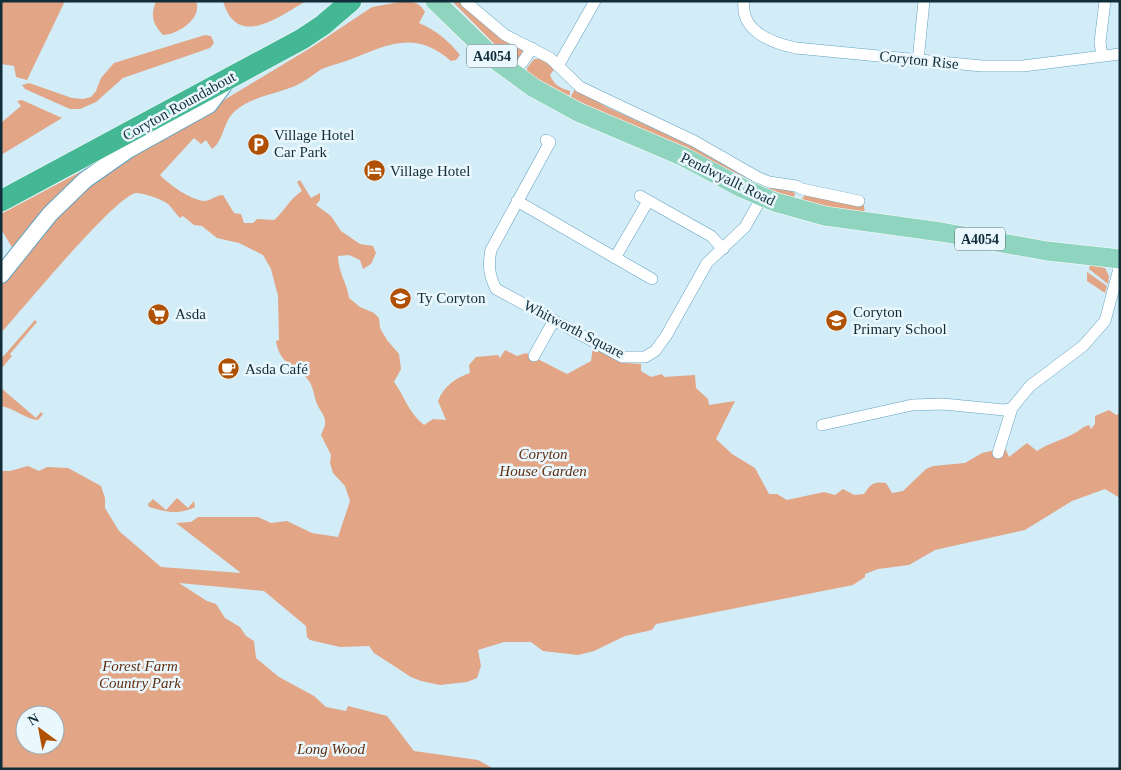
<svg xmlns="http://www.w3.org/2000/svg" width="1121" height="770" viewBox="0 0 1121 770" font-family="Georgia,serif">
<rect width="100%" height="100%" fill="#d2ecf8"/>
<path fill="#e2a585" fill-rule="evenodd" d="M1,1H65L27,80L16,77L14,66L1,64Z
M156,1H196C203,19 177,35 163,35C153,24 150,16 156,1Z
M223,1H306C280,16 237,50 223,1Z
M405,1C414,2 420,3 425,12L419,23C437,31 448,40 460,55L456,60L451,61C415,29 387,45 349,60C339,64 330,65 320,70C314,74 308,79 301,83C280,94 254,95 235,111C223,121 224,141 212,149L206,140L201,144L194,138L160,175C168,184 192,201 205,201C212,200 216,195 223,195L234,213L241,214L244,223H253L257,219L274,220C285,211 289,199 302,191L297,182L300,180L311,198L320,193V200L316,205L331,216L341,231L360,244L373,246L376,253L371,264L363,269L360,260L349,255L338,256C338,272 347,283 349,298L360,307L374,313L379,318L380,328L387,340L399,354L401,369L394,382C405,397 408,412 424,425L433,419L446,420L438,401C444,386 454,379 470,373L469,365L476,357L498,355L500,358L505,350L517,356L526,353L567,374L591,361L593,347L625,363L641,364V371L651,377L662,374L664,377L695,375L696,388L708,399L709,405L735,401L716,439L732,454L755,468L769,494H777L787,500L824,492L835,495L843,489L854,495L864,494C871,484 873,481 886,483L892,493L903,491L926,469L933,466L965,463L982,453L1005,448L1009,457L1027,443L1037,451C1049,443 1062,440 1075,433C1080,430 1082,427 1089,425L1091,429L1095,424V416L1109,410L1116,415L1120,413V498L1105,489L1072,501L1025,530L935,550L909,565L878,569L865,574V577L853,585L656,624L652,630L625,636L594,651L578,655L543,651L531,642H504L478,650L481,666L477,678L467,682L440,685L421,681L411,677L374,653L369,646L340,647L310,640L307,637L306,626L264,591L179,583L207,601L216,604L225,618L240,627L246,636L254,641L256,658L279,677L314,696L326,707L346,711L348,706L387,716L414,751L478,760L494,769H1V471H10L28,466L39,471L47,467L68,468L101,486L105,498V508L119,531L161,567L241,573L176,523L191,522L198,517H258L271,523L287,521L312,533L338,537L350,501L345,486L333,473L330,463L331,455L321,435C322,432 325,427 325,424C326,417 321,412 318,406C314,398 314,388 309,381C295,363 280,366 276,341L279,340L278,296L271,269L263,255L239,243L217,238L202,226L194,225L183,216L180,218C176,214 172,208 168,204C162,199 143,193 136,193C115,196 21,311 1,333V283L71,199L93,179L312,47L372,7ZM25,715H55V745H25Z
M452,1H463L524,49L525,55L518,61L512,62Z
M205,35L211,36L214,43L210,48L123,78L96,102L80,109H70L25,89L22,85L29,83L72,98L83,99L91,97L96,91L101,78L114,63Z
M534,59H542L555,68L550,75C554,85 560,88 570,91V95L566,96L527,74V68Z
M575,89L607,107L787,189L795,193L794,198L771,190L680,146L570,98Z
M22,100L62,118L1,155V123L21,106L17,101Z
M82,171L85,176L13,249L1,229V214Z
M805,195L856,202L864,205L865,216L861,219L801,200Z
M1090,265L1105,268L1109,276L1108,284L1089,269Z
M1087,272L1107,286L1105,293L1087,281Z
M35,320L37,322L10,354L12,356L1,369V359Z
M1,388L36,418L41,412L43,414L38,420C27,420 14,408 1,406Z
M177,498L188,508L194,501L195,507C180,515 165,512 149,507L148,504L153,499L166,510Z"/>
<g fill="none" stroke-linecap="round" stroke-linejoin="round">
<defs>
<path id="street" d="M744,1C740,31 772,43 796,48L982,66H1023L1120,54
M466,2L505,35L550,58L580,87L694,141L757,177L769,182L796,186L802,189L859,201
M1102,56L1100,42L1105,1
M918,61L924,1
M522,63L532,48
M558,66L595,1
M546,140L550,142L491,250C488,265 489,275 496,289L622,357H645L655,351L666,336L707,263L745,227L762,197
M640,196L711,236L723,249
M517,201L652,279
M615,258L648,201
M534,356L554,320
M822,425L912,405L943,404L1004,410L1012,408
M998,453L1012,408L1030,386L1083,346L1105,321L1120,265"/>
<path id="secondary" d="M1,275L50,214L85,180L128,150L209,105L227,81"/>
<path id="primary" d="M435,1L497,61L534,88L578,112L684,157L742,188L775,202L825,216L941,232L1047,251L1120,259"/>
<path id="highway" d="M1,201L302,39L323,25L351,1"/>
</defs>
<use href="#street" stroke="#61a2c1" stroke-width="12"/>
<use href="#secondary" stroke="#61a2c1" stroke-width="18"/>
<use href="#primary" stroke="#fff" stroke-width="20"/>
<use href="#highway" stroke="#fff" stroke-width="22"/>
<use href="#street" stroke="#fff" stroke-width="11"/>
<use href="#secondary" stroke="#fff" stroke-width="16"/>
<use href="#primary" stroke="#8fd4bf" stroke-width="19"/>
<use href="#highway" stroke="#44b794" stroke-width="21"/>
</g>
<defs>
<symbol id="parking-disc" viewBox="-11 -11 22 22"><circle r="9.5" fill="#b05003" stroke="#eaf7fd"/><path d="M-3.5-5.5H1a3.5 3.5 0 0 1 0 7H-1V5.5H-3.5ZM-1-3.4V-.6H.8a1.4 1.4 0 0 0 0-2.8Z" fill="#fff"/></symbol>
<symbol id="hotel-disc" viewBox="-11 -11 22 22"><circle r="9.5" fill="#b05003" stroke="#eaf7fd"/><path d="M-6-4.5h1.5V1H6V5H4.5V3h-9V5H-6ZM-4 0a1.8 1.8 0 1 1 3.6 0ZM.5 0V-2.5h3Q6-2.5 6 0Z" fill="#fff"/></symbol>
<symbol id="school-disc" viewBox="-11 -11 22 22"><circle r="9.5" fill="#b05003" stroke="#eaf7fd"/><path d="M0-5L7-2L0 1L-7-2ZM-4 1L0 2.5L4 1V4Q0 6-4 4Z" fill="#fff"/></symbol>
<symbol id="supermarket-disc" viewBox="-11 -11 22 22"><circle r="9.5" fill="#b05003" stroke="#eaf7fd"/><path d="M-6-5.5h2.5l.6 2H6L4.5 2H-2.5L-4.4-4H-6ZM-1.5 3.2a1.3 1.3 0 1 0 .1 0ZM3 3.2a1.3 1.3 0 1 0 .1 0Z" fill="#fff"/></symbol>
<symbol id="cafe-disc" viewBox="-11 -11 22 22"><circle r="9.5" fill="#b05003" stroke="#eaf7fd"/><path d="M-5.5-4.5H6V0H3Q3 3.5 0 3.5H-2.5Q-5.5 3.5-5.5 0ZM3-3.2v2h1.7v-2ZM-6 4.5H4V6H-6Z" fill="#fff"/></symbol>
</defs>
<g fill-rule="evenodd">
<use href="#parking-disc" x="246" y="132" width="25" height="25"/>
<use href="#hotel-disc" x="362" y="158" width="25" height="25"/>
<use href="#school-disc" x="388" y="286" width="25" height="25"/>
<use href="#supermarket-disc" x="146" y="302" width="25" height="25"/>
<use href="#school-disc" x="824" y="308" width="25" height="25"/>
<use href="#cafe-disc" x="216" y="356" width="25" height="25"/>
</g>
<g text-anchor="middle" stroke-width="5" stroke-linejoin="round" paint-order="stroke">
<g fill="#eaf7fd" stroke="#526a74" stroke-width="1">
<rect x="467" y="44.5" width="50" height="23" rx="4"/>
<rect x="955" y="227.5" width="50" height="23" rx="4"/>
</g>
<g font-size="14" font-weight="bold" fill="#112d39">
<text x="492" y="61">A4054</text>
<text x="980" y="244">A4054</text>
</g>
<g font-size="15" fill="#112d39" stroke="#eaf7fd">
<text transform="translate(919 60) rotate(6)" y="5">Coryton Rise</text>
<text transform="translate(179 106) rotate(-29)" y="5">Coryton Roundabout</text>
<text transform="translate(728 179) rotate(26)" y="5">Pendwyallt Road</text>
<text transform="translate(574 329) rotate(27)" y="5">Whitworth Square</text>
</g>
<g font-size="15" fill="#112d39" stroke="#eaf7fd" text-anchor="start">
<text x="274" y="140">Village Hotel<tspan x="274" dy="17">Car Park</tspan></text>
<text x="390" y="176">Village Hotel</text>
<text x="417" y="303">Ty Coryton</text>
<text x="853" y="317">Coryton<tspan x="853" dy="17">Primary School</tspan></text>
<text x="175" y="319">Asda</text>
<text x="245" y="374">Asda Café</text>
</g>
<g font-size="15" font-style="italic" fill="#602e0e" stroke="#eaf7fd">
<text x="543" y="459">Coryton<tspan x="543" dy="17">House Garden</tspan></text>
<text x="140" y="671">Forest Farm<tspan x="140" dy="17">Country Park</tspan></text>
<text x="331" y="754">Long Wood</text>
</g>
</g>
<rect width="1121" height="770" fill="none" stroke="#112d39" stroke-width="5"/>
<g transform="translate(40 730) rotate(328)"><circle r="24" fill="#eaf7fd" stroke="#93a6af"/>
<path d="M0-4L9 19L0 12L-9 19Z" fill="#b05003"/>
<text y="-8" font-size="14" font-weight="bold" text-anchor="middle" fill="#112d39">N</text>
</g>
</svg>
